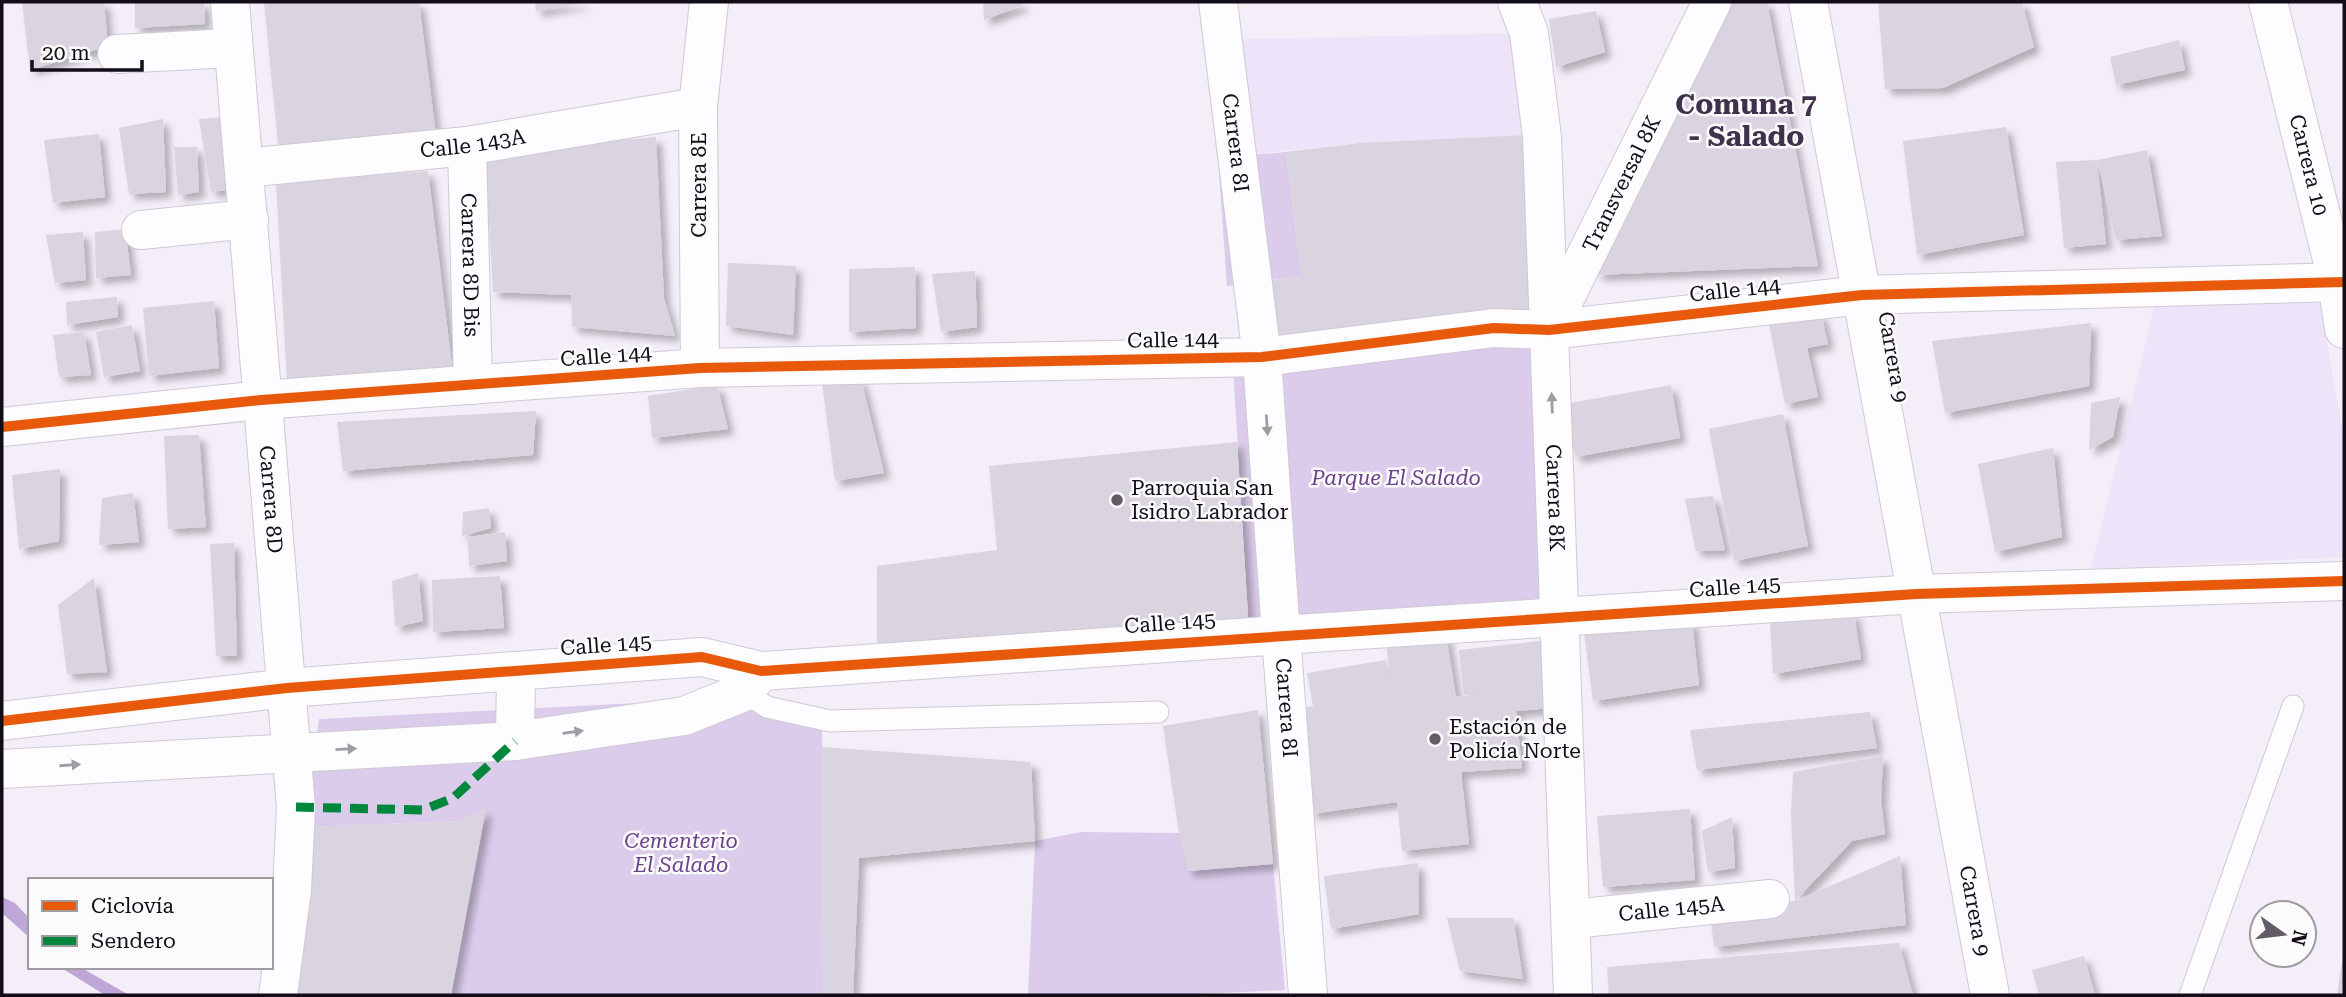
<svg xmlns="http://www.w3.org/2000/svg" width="2346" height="997" viewBox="0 0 2346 997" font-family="'Roboto Serif',serif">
<defs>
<filter id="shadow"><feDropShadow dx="6" dy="6" stdDeviation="3.5" flood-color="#0004"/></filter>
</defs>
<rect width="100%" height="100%" fill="#f3eef8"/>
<path fill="#eee4fa" d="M1522,33L1527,135L1360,143L1218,158L1209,40Z
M2156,300L2320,301L2344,440V557L2091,569Z"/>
<path fill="#dbcceb" d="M1286,152L1301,276L1227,286L1218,158Z
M1538,319L1546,612L1249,632L1232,350Z
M739,698L822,713L823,995H451L485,810L460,821L306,827L319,719Z
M1081,832L1179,833L1189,871L1273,864L1285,990L1179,995H1028L1035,841Z"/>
<path fill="#bea7d6" d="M2,897L15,903L30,919V938L2,913Z
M60,967H80L129,995H105Z"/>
<path fill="#d9d4df" filter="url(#shadow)" d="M22,2H104L108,46L30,70Z
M135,2H204L205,24L135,28Z
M264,2H419L436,135L278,144Z
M535,2H585V3L536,11Z
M983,2H1022L1023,5L984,20Z
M1728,2H1767L1818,266L1595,275Z
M1878,2H2022L2034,47L1943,88L1885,89Z
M1596,11L1605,52L1556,67L1549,19Z
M2179,40L2185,70L2116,85L2110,57Z
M227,117L225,190L211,192L199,119Z
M163,119L166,192L129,194L119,128Z
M2006,127L2024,235L1917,255L1903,141Z
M99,134L105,197L53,203L44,140Z
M1527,135L1538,319L1274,345L1266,281L1301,276L1286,152L1360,143Z
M656,137L664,298L675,336L572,327L571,295L493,292L485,152Z
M174,147H197L199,192L178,195Z
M2147,150L2162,236L2116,240L2097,160L2106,244L2064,248L2056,162L2097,160Z
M428,171L452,366L287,383L276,182Z
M125,229L131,275L96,278L95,232Z
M83,232L86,280L55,283L46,235Z
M728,263L796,266L793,335L726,326Z
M915,267L916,328L849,332V269Z
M975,271L977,327L941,332L932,274Z
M117,297L118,317L67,325L66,302Z
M214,301L219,368L149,376L143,308Z
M1821,313L1828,344L1807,348L1818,397L1785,404L1769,324Z
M2091,323L2089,386L1945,413L1932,341Z
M132,325L140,371L104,377L96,332Z
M84,332L91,375L59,377L53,335Z
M861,379L884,473L835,481L822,383Z
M717,385L728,429L652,438L648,396Z
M1671,385L1680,438L1575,457L1565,404Z
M2120,397L2113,437L2089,450L2091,403Z
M536,411L533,455L343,471L337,422Z
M1783,414L1808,546L1734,561L1709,429Z
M199,435L206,527L168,529L164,436Z
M1237,442L1249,632L877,660V566L997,550L989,466Z
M2053,448L2062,537L1995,552L1978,464Z
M60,469L59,541L19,549L12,475Z
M133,493L139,542L99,545L102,498Z
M1713,496L1725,550L1696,551L1685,499Z
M489,508L491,528L462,536L463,512Z
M505,532L507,561L469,566L468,537Z
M234,543L237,656H216L210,544Z
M418,573L423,621L395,627L392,581Z
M500,576L504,628L433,632L432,580Z
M94,578L107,672L67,674L58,605Z
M1854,613L1861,659L1773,674L1770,623Z
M1692,620L1699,685L1593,701L1584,633Z
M1446,635L1456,697L1491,693L1464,695L1459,650L1549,640L1551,708L1516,711L1522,768L1461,772L1469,844L1402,851L1397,802L1311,814L1300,708L1313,706L1307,673L1386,660L1390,684L1386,641Z
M1258,710L1273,864L1188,871L1179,833L1163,726Z
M1870,712L1877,748L1697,770L1690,730Z
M822,747L1031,762L1035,841L859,858L853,995H823Z
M1883,756L1881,801L1885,834L1852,841L1795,901L1900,856L1906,925L1714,947L1710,913L1795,901L1791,815L1793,772Z
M486,809L451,995H286L306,827L460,821Z
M1690,809L1695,880L1603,887L1597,816Z
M1732,817L1735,868L1708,872L1702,831Z
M1418,863L1419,914L1331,929L1324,876Z
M1447,918H1513L1523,979L1460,971Z
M1899,943L1913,995H1609L1607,967Z
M2084,956L2095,995H2039L2032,970Z
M2343,956L2344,995H2337Z"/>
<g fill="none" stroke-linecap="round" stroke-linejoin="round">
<defs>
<path id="service" d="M742,684L744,692L767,707L830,721L1158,712
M2190,995L2293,706"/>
<g id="minor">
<path id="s1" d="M230,2L296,807L292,890L278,995"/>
<path id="s2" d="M1218,2L1262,357L1281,635L1916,594L2344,581"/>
<path id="s3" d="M1517,2L1529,33L1542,137L1573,995"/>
<path id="s4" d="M2268,2L2336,275L2344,329"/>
<path d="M117,54L232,48"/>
<path id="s5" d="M467,146L473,385"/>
<path id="s6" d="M245,168L467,146L698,107"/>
<path d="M141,230L249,219"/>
<path id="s7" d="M1550,328L1712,2"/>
<path d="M700,368L698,107L709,2"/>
<path d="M2,427L261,400L700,368L1262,357L1494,328L1549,330L1862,295L2344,282"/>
<path id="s8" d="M1572,919L1770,899"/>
</g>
<g id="tertiary">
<path id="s9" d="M1808,2L1990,995"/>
<path id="s10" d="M2,721L287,688L702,657L761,671L1281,635L1308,995"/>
<path d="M515,741L516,671"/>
<path d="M2,769L515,741L684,716L744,692L761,671"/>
</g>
</defs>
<use href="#service" stroke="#cfc9d4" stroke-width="23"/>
<use href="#minor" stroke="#cfc9d4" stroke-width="40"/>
<use href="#tertiary" stroke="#cfc9d4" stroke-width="40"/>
<use href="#service" stroke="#fdfcfe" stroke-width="21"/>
<use href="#minor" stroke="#fdfcfe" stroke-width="38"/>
<use href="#tertiary" stroke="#fdfcfe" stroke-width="38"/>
<path stroke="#00873e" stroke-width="9" stroke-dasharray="18 9" stroke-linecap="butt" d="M296,807L423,810L453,798L515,741"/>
<defs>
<path id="cycleway" d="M2,427L261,400L700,368L1262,357L1494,328L1549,330L1862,295L2344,282
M2,721L287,688L702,657L761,671L1916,594L2344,581"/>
</defs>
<use href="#cycleway" stroke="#fbfbfb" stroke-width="15"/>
<use href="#cycleway" stroke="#e8590c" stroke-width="10"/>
</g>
<defs><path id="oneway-solid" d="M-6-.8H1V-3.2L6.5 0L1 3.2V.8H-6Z" transform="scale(1.75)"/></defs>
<g fill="#9f9ca2">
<use href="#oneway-solid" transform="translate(1552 403) rotate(-92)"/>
<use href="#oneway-solid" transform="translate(1267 425) rotate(86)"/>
<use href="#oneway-solid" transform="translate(573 732) rotate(-8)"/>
<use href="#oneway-solid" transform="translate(346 749) rotate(-3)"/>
<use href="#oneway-solid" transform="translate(70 765) rotate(-4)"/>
</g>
<g fill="#615c66" stroke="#fbfbfb" stroke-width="2.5">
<circle cx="1117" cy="500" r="7"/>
<circle cx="1435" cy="739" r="7"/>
</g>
<g text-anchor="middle" stroke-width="5" stroke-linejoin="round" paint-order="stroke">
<g font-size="21" fill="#120d18" stroke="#fbfbfb">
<text dy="7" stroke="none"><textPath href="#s6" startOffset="229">Calle 143A</textPath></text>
<text dy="7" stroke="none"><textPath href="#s2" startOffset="142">Carrera 8I</textPath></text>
<text dy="7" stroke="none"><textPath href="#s4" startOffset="168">Carrera 10</textPath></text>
<text transform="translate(699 185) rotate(-90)" y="7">Carrera 8E</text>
<text dy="7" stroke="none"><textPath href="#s7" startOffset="161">Transversal 8K</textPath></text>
<text dy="7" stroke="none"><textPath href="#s5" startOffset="119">Carrera 8D Bis</textPath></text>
<text transform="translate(1735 290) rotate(-6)" y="7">Calle 144</text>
<text transform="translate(1173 340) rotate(-1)" y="7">Calle 144</text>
<text transform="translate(606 356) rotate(-4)" y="7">Calle 144</text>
<text transform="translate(1893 357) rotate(80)" y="7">Carrera 9</text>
<text dy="7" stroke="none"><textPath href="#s3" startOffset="499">Carrera 8K</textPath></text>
<text dy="7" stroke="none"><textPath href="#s1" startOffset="499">Carrera 8D</textPath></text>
<text transform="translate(1735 587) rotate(-4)" y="7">Calle 145</text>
<text transform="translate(1170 623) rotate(-4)" y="7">Calle 145</text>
<text transform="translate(606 645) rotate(-4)" y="7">Calle 145</text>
<text dy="7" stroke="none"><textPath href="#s10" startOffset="1358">Carrera 8I</textPath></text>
<text dy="7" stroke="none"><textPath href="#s8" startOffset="100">Calle 145A</textPath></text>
<text dy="7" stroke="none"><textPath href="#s9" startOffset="924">Carrera 9</textPath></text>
</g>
<g font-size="21" font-style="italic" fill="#6a418d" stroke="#fbfbfb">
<text x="1396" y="485">Parque El Salado</text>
<text x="681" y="848">Cementerio<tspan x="681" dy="24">El Salado</tspan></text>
</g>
<g font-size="21" fill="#120d18" stroke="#fbfbfb" text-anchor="start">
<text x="1131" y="495">Parroquia San<tspan x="1131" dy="24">Isidro Labrador</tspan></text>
<text x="1449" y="734">Estación de<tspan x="1449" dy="24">Policía Norte</tspan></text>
</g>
<g font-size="28" font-weight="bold" fill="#40324c" stroke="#fbfbfb">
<text x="1746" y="114">Comuna 7<tspan x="1746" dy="32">- Salado</tspan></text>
</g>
</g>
<rect width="2346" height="997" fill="none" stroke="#120d18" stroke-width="7"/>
<rect x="28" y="878" width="245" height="91" fill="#fbfbfb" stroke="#9e9ca0" stroke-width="2"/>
<rect x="42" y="901" width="35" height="10" fill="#e8590c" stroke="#9e9ca0" stroke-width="2"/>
<text x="91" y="913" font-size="21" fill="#120d18">Ciclovía</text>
<rect x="42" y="936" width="35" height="10" fill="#00873e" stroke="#9e9ca0" stroke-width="2"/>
<text x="91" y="948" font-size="21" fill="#120d18">Sendero</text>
<g transform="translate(2283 934) rotate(104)"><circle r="33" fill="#fbfbfb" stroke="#9e9ca0" stroke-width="2"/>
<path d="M0-5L12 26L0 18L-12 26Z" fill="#615c66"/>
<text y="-10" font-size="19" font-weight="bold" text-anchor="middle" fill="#120d18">N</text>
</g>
<path d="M32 60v10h110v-10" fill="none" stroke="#120d18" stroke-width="3.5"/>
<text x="42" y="60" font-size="21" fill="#120d18" stroke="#fbfbfb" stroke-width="5" paint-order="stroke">20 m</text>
</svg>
